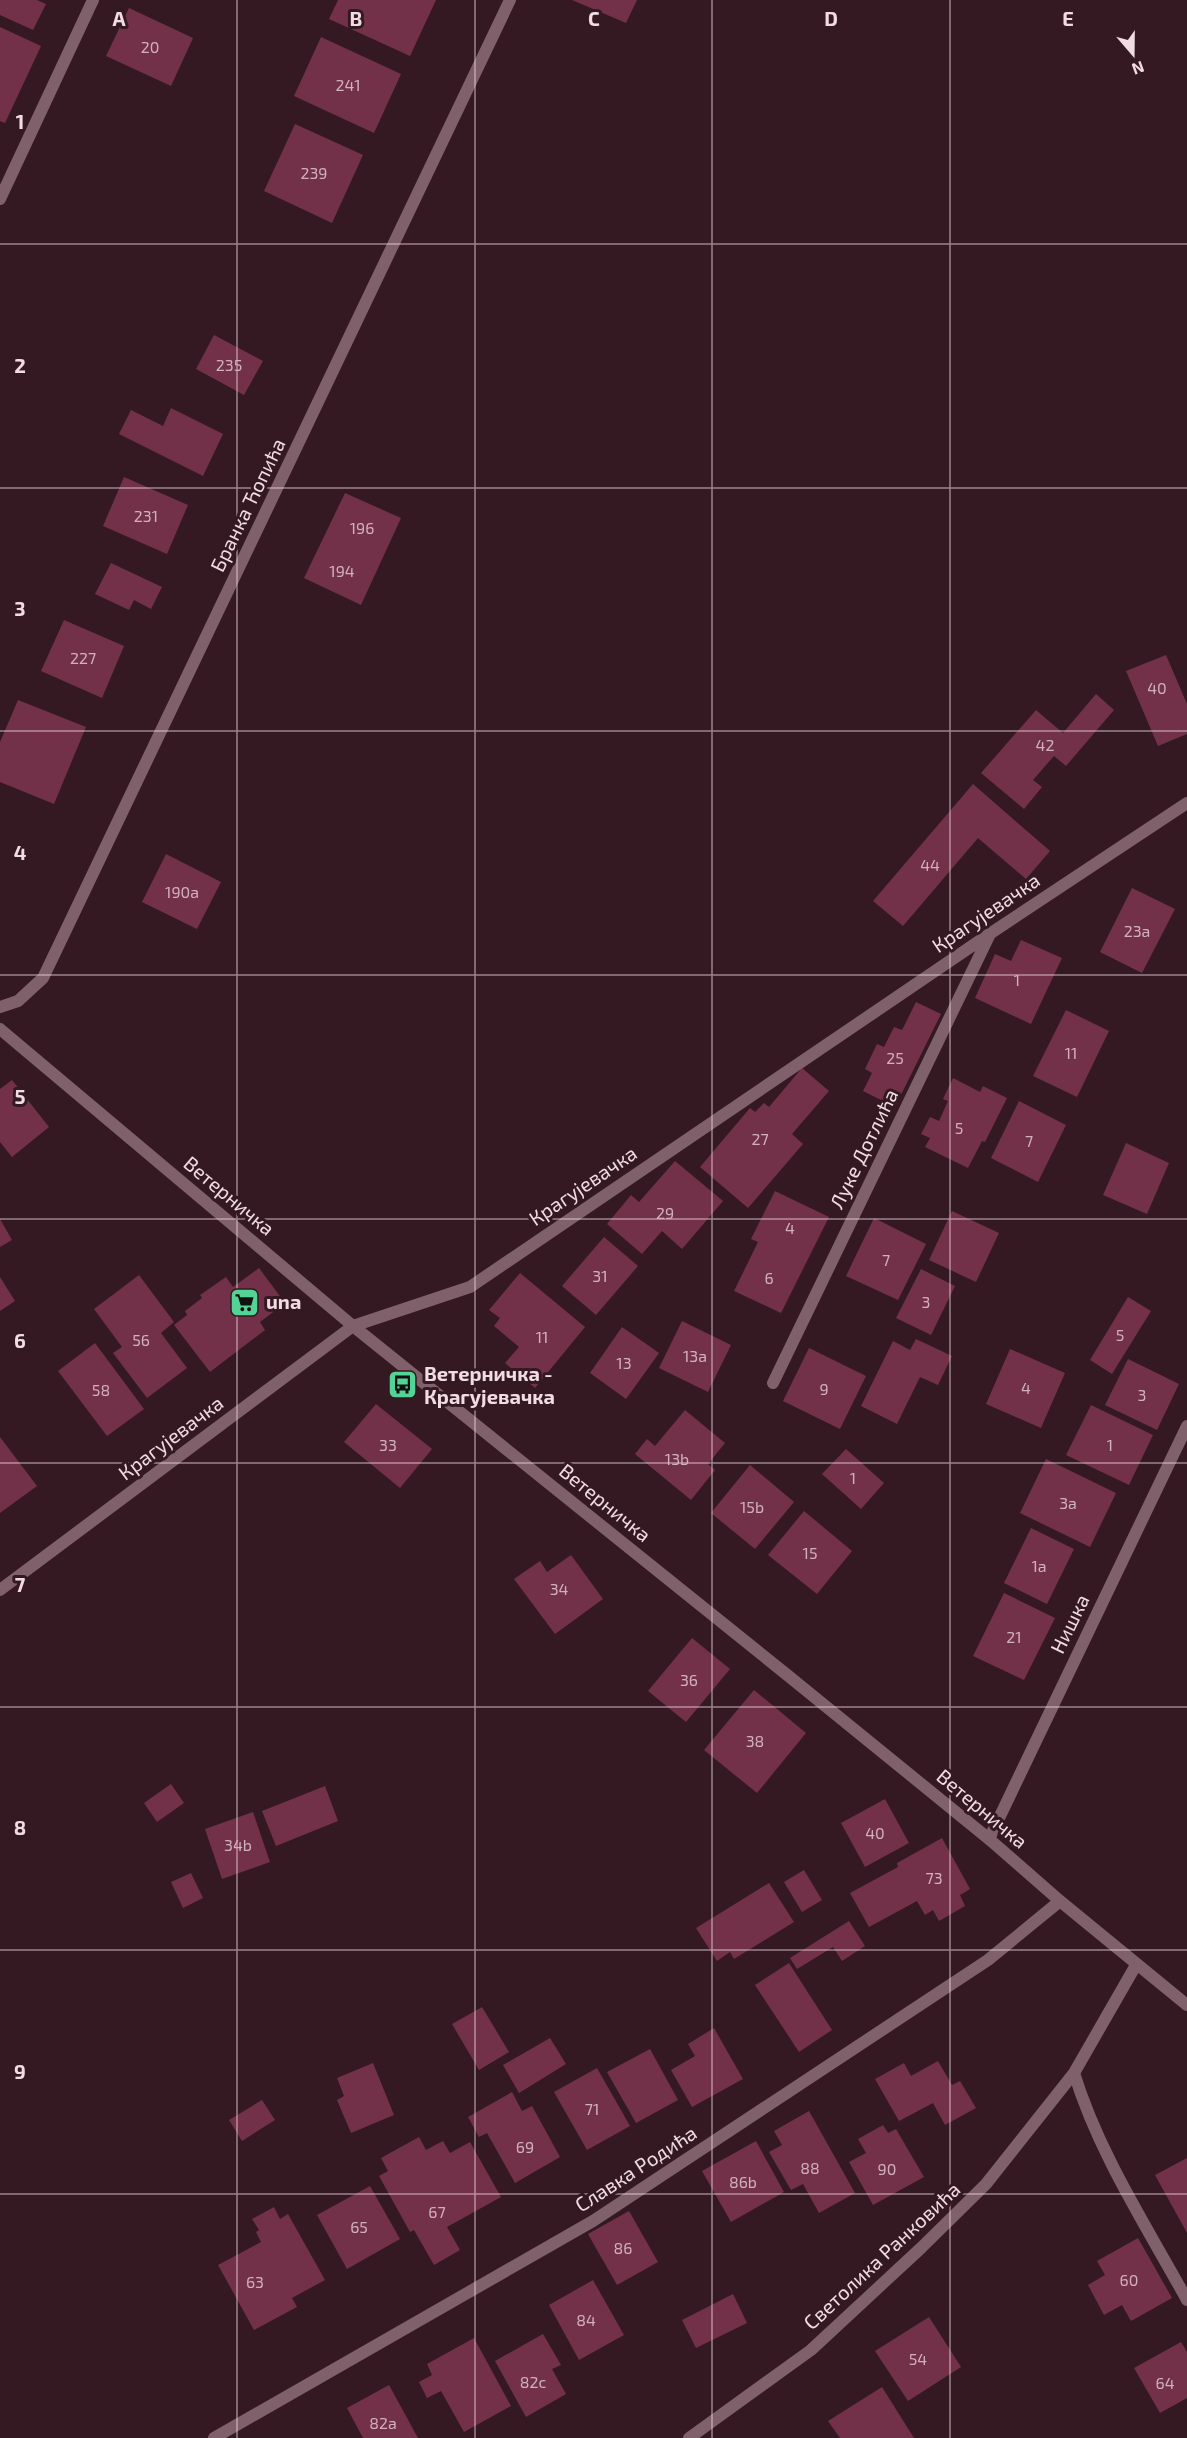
<svg xmlns="http://www.w3.org/2000/svg" width="1187" height="2438" viewBox="0 0 1187 2438" font-family="'Exo 2',sans-serif">
<rect width="100%" height="100%" fill="#341922"/>
<path fill="#733149" d="M0,0H37L46,4L33,30L0,15Z
M338,0H436L410,56L329,19Z
M572,0H637L626,23Z
M129,8L193,38L171,86L106,56Z
M0,27L41,46L5,123L0,121Z
M321,37L401,74L374,133L294,96Z
M295,124L363,155L332,223L264,191Z
M214,335L263,361L244,395L196,369Z
M171,408L223,434L203,476L119,434L131,410L163,426Z
M124,477L188,505L167,554L103,526Z
M345,493L401,518L361,605L304,578Z
M111,563L162,587L151,609L134,600L129,610L95,594Z
M64,620L124,646L102,698L41,671Z
M1166,655L1187,704V734L1158,746L1126,671Z
M1096,694L1114,710L1066,766L1054,756L1033,780L1042,787L1024,809L981,773L1036,710L1063,733Z
M18,700L86,727L54,804L0,782V742Z
M973,784L1050,851L1026,879L978,838L903,926L873,901Z
M166,854L221,882L197,929L142,902Z
M1132,888L1175,909L1142,973L1100,952Z
M1021,940L1062,958L1031,1024L975,998L995,954L1011,961Z
M916,1002L941,1014L895,1107L863,1091L872,1073L865,1069L877,1044L884,1047L894,1027L902,1030Z
M1066,1010L1109,1031L1077,1097L1033,1076Z
M802,1068L829,1091L792,1134L803,1144L748,1208L700,1167L750,1108L755,1112L764,1103L769,1107Z
M953,1078L980,1092L983,1086L1007,1098L985,1142L982,1141L968,1168L925,1147L930,1138L921,1134L930,1117L939,1121L948,1101L943,1099Z
M12,1080L49,1127L12,1157L0,1142V1089Z
M1019,1101L1066,1125L1038,1182L991,1158Z
M1126,1143L1169,1163L1147,1214L1103,1195Z
M675,1161L723,1201L682,1249L662,1231L642,1254L607,1224L631,1195L639,1202Z
M775,1191L829,1217L781,1313L734,1291L758,1242L751,1239Z
M952,1211L999,1233L976,1282L929,1260Z
M874,1218L926,1244L898,1300L846,1276Z
M0,1219L12,1240L0,1247Z
M604,1237L638,1266L596,1315L562,1286Z
M259,1268L285,1303L260,1322L265,1330L210,1372L174,1325L187,1315L185,1311L202,1298L200,1295L226,1277L233,1287Z
M921,1269L955,1286L931,1335L896,1318Z
M520,1273L585,1327L535,1388L505,1363L519,1347L494,1326L500,1318L489,1310Z
M139,1275L174,1322L161,1333L187,1368L147,1398L113,1353L122,1347L94,1309Z
M0,1277L15,1301L0,1311Z
M1128,1297L1151,1311L1112,1374L1090,1360Z
M682,1321L731,1345L708,1392L659,1368Z
M622,1327L659,1353L626,1399L590,1373Z
M916,1339L952,1356L938,1385L920,1377L897,1424L861,1406L893,1341L910,1350Z
M95,1343L144,1409L107,1436L58,1371Z
M809,1348L866,1376L840,1429L783,1401Z
M1010,1349L1065,1373L1041,1428L986,1404Z
M1128,1359L1179,1384L1157,1430L1105,1405Z
M376,1404L432,1449L400,1488L344,1442Z
M1091,1405L1153,1435L1129,1485L1066,1455Z
M685,1410L725,1443L708,1464L715,1470L691,1500L635,1454L647,1439L655,1446Z
M0,1437L37,1486L0,1513Z
M846,1449L884,1483L861,1509L822,1474Z
M1046,1459L1116,1493L1090,1547L1020,1513Z
M750,1465L794,1502L755,1549L711,1513Z
M804,1511L852,1551L817,1594L768,1555Z
M1031,1528L1074,1549L1047,1604L1004,1583Z
M571,1555L603,1599L555,1634L514,1579L540,1561L547,1572Z
M1004,1593L1055,1618L1024,1680L973,1656Z
M692,1638L730,1669L686,1722L648,1691Z
M754,1690L806,1733L757,1793L704,1750Z
M171,1784L184,1803L157,1822L144,1803Z
M325,1786L338,1821L276,1846L262,1811Z
M885,1799L909,1843L865,1867L841,1823Z
M253,1812L270,1862L222,1879L205,1829Z
M942,1838L970,1889L960,1895L965,1906L939,1921L933,1910L925,1915L917,1901L869,1927L850,1893L898,1867L897,1863Z
M804,1870L822,1900L802,1912L784,1882Z
M191,1873L203,1898L183,1908L171,1882Z
M769,1883L794,1922L734,1959L730,1952L717,1961L696,1928Z
M849,1921L865,1946L842,1961L833,1947L797,1969L790,1958Z
M789,1963L832,2030L799,2052L755,1985Z
M482,2007L509,2052L479,2070L452,2024Z
M714,2028L743,2079L692,2107L671,2070L695,2056L688,2044Z
M550,2038L566,2064L519,2093L503,2065Z
M650,2049L678,2100L636,2123L607,2072Z
M938,2061L952,2085L960,2081L976,2108L945,2125L933,2103L899,2121L875,2079L904,2063L911,2076Z
M373,2063L394,2115L351,2133L337,2100L344,2096L337,2078Z
M597,2068L630,2126L587,2150L554,2092Z
M512,2092L522,2111L532,2106L560,2157L515,2183L487,2133L479,2137L468,2117Z
M262,2100L275,2120L242,2141L229,2120Z
M809,2111L855,2193L819,2213L803,2184L791,2190L769,2152L782,2145L774,2131Z
M883,2125L888,2133L896,2129L924,2177L873,2205L849,2162L866,2153L858,2139Z
M419,2137L426,2150L443,2141L450,2153L470,2142L501,2197L447,2227L460,2250L434,2265L414,2230L410,2232L379,2176L388,2171L381,2158Z
M756,2141L784,2192L731,2222L702,2171Z
M1187,2158V2233L1155,2175Z
M370,2186L400,2239L347,2269L317,2215Z
M274,2207L280,2219L288,2214L325,2280L292,2298L297,2307L254,2330L218,2265L261,2242L256,2232L259,2230L252,2219Z
M629,2211L658,2262L617,2285L588,2234Z
M1138,2238L1172,2298L1131,2321L1122,2305L1104,2315L1088,2285L1105,2275L1097,2261Z
M593,2280L624,2335L579,2360L549,2305Z
M733,2294L747,2323L696,2348L682,2320Z
M929,2317L961,2367L908,2401L875,2351Z
M543,2334L561,2365L552,2369L566,2394L526,2417L495,2361Z
M474,2338L511,2406L464,2432L441,2391L427,2398L419,2382L432,2375L427,2364Z
M1181,2342L1187,2352V2398L1160,2413L1134,2368Z
M389,2385L418,2438H363L347,2408Z
M882,2387L914,2438H840L828,2421Z"/>
<g fill="none" stroke-linecap="round" stroke-linejoin="round">
<path stroke="#80606a" stroke-width="12" d="M0,199L93,0
M0,1007L18,1001L43,978L510,0
M773,1383L990,934
M0,1590L353,1326L470,1287L991,933L1187,803
M989,1839L1187,1426
M1074,2073C1099,2154 1147,2227 1187,2300
M214,2438L593,2221L988,1960L1060,1901
M689,2438L811,2350L921,2248L986,2184L1074,2073L1136,1965"/>
<path stroke="#80606a" stroke-width="12" d="M0,1029L353,1326L786,1674L989,1839L1060,1901L1187,2005"/>
</g>
<path fill="none" stroke="#f0dce2" stroke-width="1.5" stroke-opacity="0.55" d="M237,0V2438M475,0V2438M712,0V2438M950,0V2438M0,244H1187M0,488H1187M0,731H1187M0,975H1187M0,1219H1187M0,1463H1187M0,1707H1187M0,1950H1187M0,2194H1187"/>
<defs>
<symbol id="supermarket-square" viewBox="-11 -11 22 22"><rect x="-9" y="-9" width="18" height="18" rx="4" fill="#53d396" stroke="#341922"/><path d="M-6-5.5h2.5l.6 2H6L4.5 2H-2.5L-4.4-4H-6ZM-1.5 3.2a1.3 1.3 0 1 0 .1 0ZM3 3.2a1.3 1.3 0 1 0 .1 0Z" fill="#111"/></symbol>
<symbol id="bus-square" viewBox="-11 -11 22 22"><rect x="-9" y="-9" width="18" height="18" rx="4" fill="#53d396" stroke="#341922"/><path d="M-5-6H5V4H4V6H2V4H-2V6H-4V4H-5ZM-3.5-4V0h7V-4ZM-3.5 1.2v1.5H-2V1.2ZM2 1.2v1.5H3.5V1.2Z" fill="#111"/></symbol>
</defs>
<g fill-rule="evenodd">
<use href="#supermarket-square" x="228" y="1286" width="33" height="33"/>
<use href="#bus-square" x="386" y="1368" width="33" height="33"/>
</g>
<g text-anchor="middle" stroke-width="6" stroke-linejoin="round" paint-order="stroke">
<g font-size="16" fill="#d1b1bc">
<text x="150" y="53">20</text>
<text x="348" y="91">241</text>
<text x="314" y="179">239</text>
<text x="229" y="371">235</text>
<text x="146" y="522">231</text>
<text x="362" y="534">196</text>
<text x="342" y="577">194</text>
<text x="83" y="664">227</text>
<text x="1157" y="694">40</text>
<text x="1045" y="751">42</text>
<text x="930" y="871">44</text>
<text x="182" y="898">190a</text>
<text x="1137" y="937">23a</text>
<text x="1017" y="986">1</text>
<text x="1071" y="1059">11</text>
<text x="895" y="1064">25</text>
<text x="959" y="1134">5</text>
<text x="760" y="1145">27</text>
<text x="1029" y="1147">7</text>
<text x="665" y="1219">29</text>
<text x="790" y="1234">4</text>
<text x="886" y="1266">7</text>
<text x="600" y="1282">31</text>
<text x="769" y="1284">6</text>
<text x="926" y="1308">3</text>
<text x="1120" y="1341">5</text>
<text x="542" y="1343">11</text>
<text x="141" y="1346">56</text>
<text x="695" y="1362">13a</text>
<text x="624" y="1369">13</text>
<text x="1026" y="1394">4</text>
<text x="824" y="1395">9</text>
<text x="101" y="1396">58</text>
<text x="1142" y="1401">3</text>
<text x="388" y="1451">33</text>
<text x="1110" y="1451">1</text>
<text x="677" y="1465">13b</text>
<text x="853" y="1484">1</text>
<text x="1068" y="1509">3a</text>
<text x="752" y="1513">15b</text>
<text x="810" y="1559">15</text>
<text x="1039" y="1572">1a</text>
<text x="559" y="1595">34</text>
<text x="1014" y="1643">21</text>
<text x="689" y="1686">36</text>
<text x="755" y="1747">38</text>
<text x="875" y="1839">40</text>
<text x="238" y="1851">34b</text>
<text x="934" y="1884">73</text>
<text x="592" y="2115">71</text>
<text x="525" y="2153">69</text>
<text x="810" y="2174">88</text>
<text x="887" y="2175">90</text>
<text x="743" y="2188">86b</text>
<text x="437" y="2218">67</text>
<text x="359" y="2233">65</text>
<text x="623" y="2254">86</text>
<text x="1129" y="2286">60</text>
<text x="255" y="2288">63</text>
<text x="586" y="2326">84</text>
<text x="918" y="2365">54</text>
<text x="533" y="2388">82c</text>
<text x="1165" y="2389">64</text>
<text x="383" y="2429">82a</text>
</g>
<g font-size="20" fill="#f0dce2" stroke="#341922">
<text transform="translate(248 505) rotate(-64)" y="7">Бранка Ћопића</text>
<text transform="translate(986 913) rotate(-34)" y="7">Крагујевачка</text>
<text transform="translate(864 1149) rotate(-64)" y="7">Луке Дотлића</text>
<text transform="translate(583 1186) rotate(-34)" y="7">Крагујевачка</text>
<text transform="translate(229 1196) rotate(40)" y="7">Ветерничка</text>
<text transform="translate(171 1438) rotate(-37)" y="7">Крагујевачка</text>
<text transform="translate(605 1503) rotate(39)" y="7">Ветерничка</text>
<text transform="translate(1070 1624) rotate(-64)" y="7">Нишка</text>
<text transform="translate(982 1809) rotate(40)" y="7">Ветерничка</text>
<text transform="translate(636 2169) rotate(-33)" y="7">Славка Родића</text>
<text transform="translate(882 2256) rotate(-43)" y="7">Светолика Ранковића</text>
</g>
<g font-size="20" font-weight="bold" fill="#f0dce2" stroke="#341922" text-anchor="start">
<text x="266" y="1309">una</text>
<text x="424" y="1381">Ветерничка -<tspan x="424" dy="23">Крагујевачка</tspan></text>
</g>
</g>
<g font-size="20" text-anchor="middle" font-weight="bold" fill="#f0dce2" stroke="#341922" stroke-width="6" stroke-linejoin="round" paint-order="stroke">
<text x="119" y="26">A</text>
<text x="356" y="26">B</text>
<text x="594" y="26">C</text>
<text x="831" y="26">D</text>
<text x="1068" y="26">E</text>
<text x="20" y="129">1</text>
<text x="20" y="373">2</text>
<text x="20" y="616">3</text>
<text x="20" y="860">4</text>
<text x="20" y="1104">5</text>
<text x="20" y="1348">6</text>
<text x="20" y="1592">7</text>
<text x="20" y="1835">8</text>
<text x="20" y="2079">9</text>
</g>
<g transform="translate(1133 54) rotate(160)" stroke="#341922" stroke-width="4.5" paint-order="stroke">
<path d="M0-4.5L10 22L0 15L-10 22Z" fill="#f0dce2"/>
<text y="-9" font-size="16" font-weight="bold" text-anchor="middle" fill="#f0dce2">N</text>
</g>
</svg>
